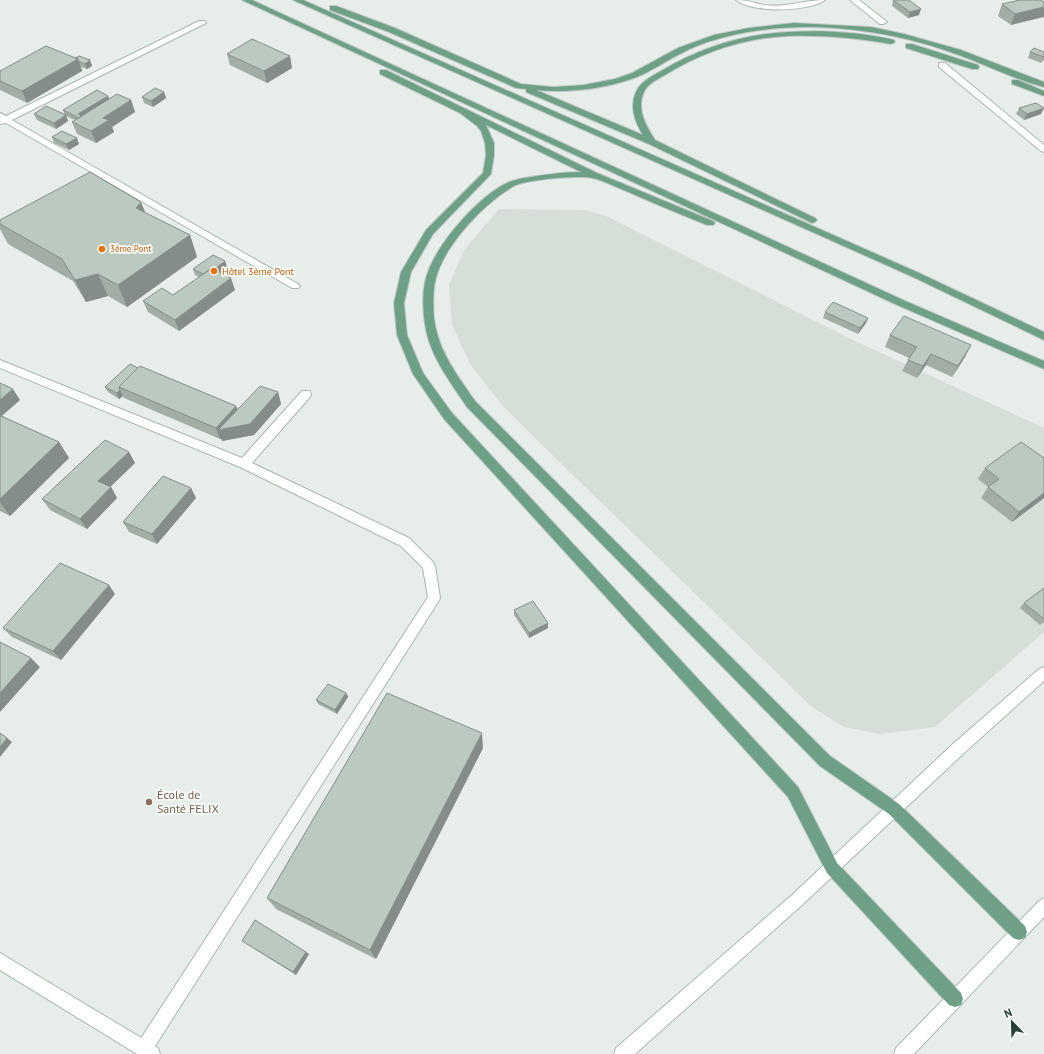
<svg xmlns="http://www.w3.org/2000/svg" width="1044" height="1054" viewBox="0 0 1044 1054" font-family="'PT Sans',sans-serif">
<rect width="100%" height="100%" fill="#e7eee9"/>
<path fill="#d5ded7" d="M499,209L585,210L606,216L851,339L1044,428V632L935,727L879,734L844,727L812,707L542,445L501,404L470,364L452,325L449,285L464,250Z"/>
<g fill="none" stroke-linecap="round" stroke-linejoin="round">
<defs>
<path id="service" d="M850,0H859L887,22L883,24H880Z
M939,63H945L1044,145V152L1041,151L939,67Z"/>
<path id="minor" d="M736,0C747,0 754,3 764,5C785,8 804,0 825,0C810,12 751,13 736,0Z
M199,21H205L206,23L12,120L298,284L300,286L298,288H292L6,123L0,124V113L6,116Z
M0,360L242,458L302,391H310L311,394L310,397L252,463L409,538L433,562L435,566L440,598L438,602L150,1054H138L136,1049L138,1043L428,597L423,568L401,546L240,467L0,368Z"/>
<path id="tertiary" d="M1044,667V681L964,753L802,905L635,1054H614L616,1048L792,895L954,743L1039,669Z
M1044,898V917L914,1054H894L896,1048L1039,901Z
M0,953L158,1048L160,1054H137L0,970Z"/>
<path id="primary" d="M242,0H252L903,300L1044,361V369L895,304Z
M293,0H303L919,273L1044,332V340L913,277Z
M330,6H336L395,28L521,84L554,87L584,85L615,79L632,73L678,48L714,35L749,28L794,23L871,27L904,34L961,50L1044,82V87C1015,80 985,64 956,54C892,31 817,20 748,32C726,36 702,42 682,53C667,60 652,71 637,77C605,89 569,93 536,90L643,135C635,122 629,107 636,92C640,82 652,76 661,71C699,48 743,34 788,32C822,30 860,32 894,40L895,42L891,44C857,38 823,35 788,36C744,38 702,52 665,75C658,79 647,84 644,92C636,109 646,126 655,140L815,218L817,220L815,222L812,223L649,144L526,92V89L516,88L389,32L330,10Z
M906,44H912L978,65L979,67L978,69H972L906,48Z
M380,70H386L597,173L713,221L715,223L713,225H707C680,214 653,203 626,191C615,187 603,180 592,178C578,175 526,180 514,186C484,203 442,247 435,282C433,293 433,306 434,318C438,351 457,375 475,401L830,756L899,804L1025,926L1027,932L1025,938L1019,940L1013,938L889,814L820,766L467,407C451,383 432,359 426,330C423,315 422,297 425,282C432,248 478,196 509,182C514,180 519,179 524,178C543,175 561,172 581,172L486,125L494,143V155L491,174L433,234L411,272L404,303L407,335L423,373L452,413L798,787L837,863L961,993L963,999L961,1005L955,1007L949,1005L827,873L788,797L444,419L413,374L397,335L394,303L401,272L426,230L483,173L486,155L485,143L481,131L477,126L460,113L380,74Z
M1012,80H1018L1044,91V96L1012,84Z"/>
</defs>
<use href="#service" stroke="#a9b6af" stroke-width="2"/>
<use href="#minor" stroke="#a9b6af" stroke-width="2"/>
<use href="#tertiary" stroke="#a9b6af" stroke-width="2"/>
<use href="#primary" stroke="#c2cac6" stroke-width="2"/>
<use href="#service" fill="#fff" fill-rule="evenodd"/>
<use href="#minor" fill="#fff" fill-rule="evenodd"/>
<use href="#tertiary" fill="#fff" fill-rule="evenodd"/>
<use href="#primary" fill="#6ea087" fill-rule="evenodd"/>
</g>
<path fill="#a2ada6" d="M893,0L919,15L908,18L892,6Z
M1044,2L1011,25L998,16L1002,4Z
M1030,52H1044V60L1041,63L1028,58Z
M227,54L292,68L267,83L230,65Z
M75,58L90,60L92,66L87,69L81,67L82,71L27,103L0,90V71Z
M164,92L166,98L153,107L144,103L142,97Z
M108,96L110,99L131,100L135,112L112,127L114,132L96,143L77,134L72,122L75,120L66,116L68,121L56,129L37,120L34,114L65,115L63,110Z
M1019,108L1041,114L1024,120L1016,114Z
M52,137L79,144L69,150L54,143Z
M145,213L190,235L197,257L127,307L108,296L86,302L73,281L8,244L0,229V220Z
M225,261L227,267L221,272L235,290L179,331L148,312L143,301L173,295L199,277L195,275L193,269Z
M825,312L868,318L866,323L858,334L823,318Z
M890,335L965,357L952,377L926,365L917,378L902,371L909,358L885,347Z
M138,368L236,406L238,410L278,392L281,404L254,435L222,441L221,438L220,439L124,398L123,396L119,399L108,392L105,387Z
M0,383L20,400L2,416L59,442L69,458L10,516L0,511Z
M129,452L135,463L110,487H111L117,498L87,529L50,510L42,499Z
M1044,458V498L1012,522L981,498L988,487L978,479L985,468Z
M191,488L196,498L157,544L129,532L123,522Z
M1044,588V622L1040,625L1020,608L1024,603Z
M115,594L61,660L12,637L3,628Z
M514,610L548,628L529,638L514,615Z
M346,693L348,697L337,714L318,704L316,700Z
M483,748L376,959L276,909L267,898Z
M242,941L306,952L309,954L296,975L245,943Z"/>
<path fill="#848d87" d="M1044,7V17L1011,25L1015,14Z
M921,9L919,15L908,18L910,12Z
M290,56L292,68L267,83L264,71Z
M78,59L82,71L27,103L22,91Z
M90,60L92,66L87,69L85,64Z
M164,92L166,98L153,107L151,101Z
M108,96L111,102L83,124L78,114Z
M131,100L135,112L112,127L114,132L96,143L91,131L103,118Z
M1044,108L1041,114L1024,120L1027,114Z
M66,115L68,121L56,129L54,123Z
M77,138L79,144L69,150L66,144Z
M141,202L150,224L136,208Z
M190,235L197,257L127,307L118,285Z
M225,261L227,267L208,282L206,276Z
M98,274L108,296L86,302L75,280Z
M231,278L235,290L179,331L175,320Z
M868,318L866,323L858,334L860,328Z
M971,345L965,357L952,377L958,366Z
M931,354L926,365L917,378L923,366Z
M13,389L20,400L0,417V400Z
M120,390L123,396L119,399L117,393Z
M278,392L281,404L254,435L222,441L221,438L220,439L216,428L236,406L240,417Z
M59,442L69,458L10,516L0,502V499Z
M129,452L135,463L105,492L98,481Z
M111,487L117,498L87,529L80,519Z
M191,488L196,498L157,544L152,534Z
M1044,493V498L1012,522L1019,512Z
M109,585L115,594L61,660L53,651Z
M548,623V628L529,638V633Z
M31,658L40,667L0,712V693Z
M346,693L348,697L337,714L335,710Z
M482,733L483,748L376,959L370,950Z
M7,738L12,742L0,757V747Z
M306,952L309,954L296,975L293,972Z"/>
<path fill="#bcc9c1" stroke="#848d87" d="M893,0H909L921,9L910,12Z
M1020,0H1041L1044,2V7L1015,14L1002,4Z
M252,39L290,56L264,71L227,54Z
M46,46L78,59L22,91L0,81V71Z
M1034,48L1044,52V57L1030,52Z
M79,56L90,60L85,64L78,61V59L75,58Z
M155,88L164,92L151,101L142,97Z
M97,90L108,96L78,114L82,116L79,118L63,110Z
M117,94L131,100L103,118L109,120L91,131L72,122Z
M1036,103L1044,108L1027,114L1019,108Z
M46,106L66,115L54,123L34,114Z
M62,131L77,138L66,144L52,137Z
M90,172L141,202L136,208L190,235L118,285L98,274L75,280L62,259L0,224V220Z
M213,255L225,261L215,269L212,268L203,274L193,269Z
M212,268L231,278L175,320L143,301L162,288L173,295Z
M833,302L868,318L860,328L825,312Z
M904,316L971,345L958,366L931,354L923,366L908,360L917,347L890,335Z
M130,364L138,368L119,387L120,390L117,393L105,387Z
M140,366L236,406L216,428L119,387Z
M0,383L13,389L0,400Z
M260,386L278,392L250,424L218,430Z
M1,416L59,442L0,499V417Z
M105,440L129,452L98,481L111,487L80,519L42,499Z
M1021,442L1044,458V493L1019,512L988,487L999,479L985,468Z
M163,476L191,488L152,534L123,522Z
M60,563L109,585L53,651L3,628Z
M1044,588V619L1024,603Z
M533,601L548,623L529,633L514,610Z
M0,642L31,658L0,693Z
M328,684L346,693L335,710L316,700Z
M387,693L482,733L370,950L267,898Z
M0,733L7,738L0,747Z
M255,920L306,952L293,972L242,941Z"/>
<g fill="#e8710a" stroke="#f7fbf8" stroke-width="1.5">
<circle cx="102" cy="249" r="4"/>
<circle cx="214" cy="271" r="4"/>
</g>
<circle fill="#8d6e63" stroke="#f7fbf8" stroke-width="1.5" cx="149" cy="802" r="4"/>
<g text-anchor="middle" stroke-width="3.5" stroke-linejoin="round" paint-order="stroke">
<g font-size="9" fill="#c56008" stroke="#f7fbf8" text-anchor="start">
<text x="110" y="252">3ème Pont</text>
</g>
<g font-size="10" fill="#c56008" stroke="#f7fbf8" text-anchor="start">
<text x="222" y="275">Hôtel 3ème Pont</text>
</g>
<g font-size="12" fill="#785e54" stroke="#f7fbf8" text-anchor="start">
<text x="157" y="799">École de<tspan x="157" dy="14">Santé FELIX</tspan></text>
</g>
</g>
<g transform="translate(1012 1022) rotate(337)" stroke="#f7fbf8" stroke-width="3" paint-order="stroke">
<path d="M0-3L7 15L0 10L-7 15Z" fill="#264033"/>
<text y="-6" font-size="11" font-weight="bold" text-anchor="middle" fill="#264033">N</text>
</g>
</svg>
